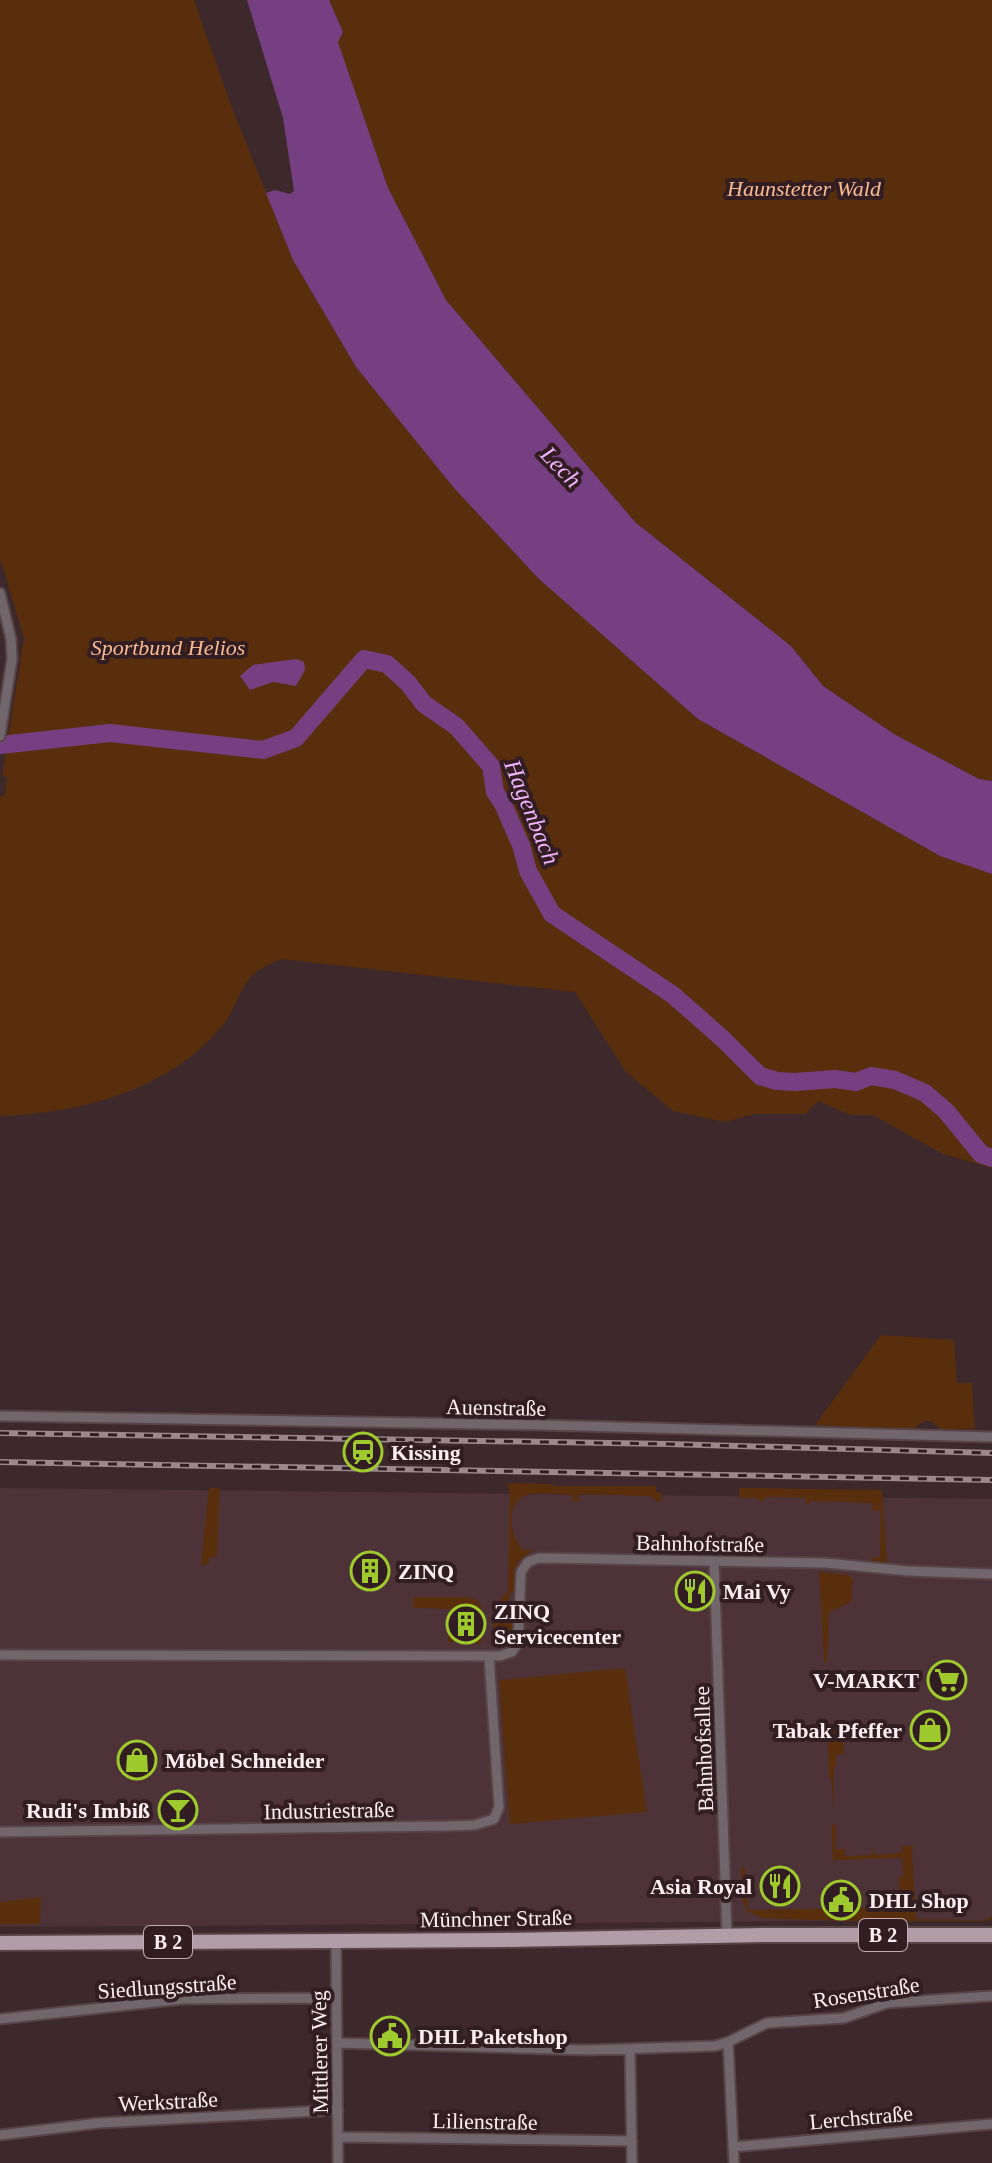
<svg xmlns="http://www.w3.org/2000/svg" width="992" height="2163" viewBox="0 0 992 2163" font-family="'Times New Roman',serif">
<rect width="100%" height="100%" fill="#3d282b"/>
<path fill="#4d3338" d="M0,1488L992,1499V1916L986,1920L0,1927Z"/>
<path fill="#592e0c" d="M0,0H194L229,100L293,260L356,367L454,488L539,579L698,719L940,856L992,874V1168L943,1154L873,1115H851L818,1101L806,1114H754L725,1122L673,1111L626,1072L575,992L281,959C273,963 261,967 254,974C240,986 235,1011 222,1026C168,1091 81,1113 0,1116V797L5,794L7,777L2,776L24,638L0,558Z
M329,0H992V781L979,779L894,734L823,686L791,646L635,522L446,300L388,188L337,42L343,32Z
M881,1335L954,1340L957,1383H972L975,1429H941L931,1421H925L911,1430L815,1425Z
M507,1483L550,1484L556,1486H656V1492H661V1502H657L650,1496L579,1494L577,1497L582,1501H571L573,1497L571,1495C544,1494 512,1485 512,1520C512,1534 514,1539 523,1550H533L518,1562L514,1592H510L509,1605L514,1606L512,1638L503,1646L492,1647L494,1605L508,1591L510,1494Z
M209,1488H220L217,1557H209V1564L201,1565Z
M739,1488L882,1490L887,1563L872,1561L873,1557H880L881,1511L872,1510V1503L811,1501L810,1504H806V1498L767,1497L761,1502L757,1498H739Z
M819,1572L849,1575L853,1580L851,1602L829,1612L827,1662H824Z
M413,1597H467L477,1600L482,1608V1641L476,1646V1613H461V1640L448,1643V1613L451,1609L413,1608Z
M625,1668L647,1812L510,1824L499,1680Z
M843,1730L844,1754L836,1755V1766L834,1767V1812L831,1778H829L828,1731Z
M836,1823V1849H845V1856L872,1855L873,1847L875,1855L901,1853L902,1846H914L912,1850L916,1919L985,1920L990,1916L992,1919L985,1921H845L762,1918L747,1911L742,1898L741,1868H745L748,1910L907,1907V1893H899V1877L903,1876L902,1858L836,1860L833,1862L832,1826Z
M41,1897L40,1924H0V1902Z"/>
<path fill="#763f82" d="M247,0H329L343,32L338,42L388,188L446,300L635,522L791,646L823,686L894,734L979,779L992,781V874L940,856L698,719L539,579L454,488L356,367L293,260L266,193L275,190L290,194L294,191L283,118Z
M296,659L304,662L305,670L296,686L273,682L250,690L240,676L253,665Z"/>
<g fill="none" stroke-linecap="round" stroke-linejoin="round">
<path stroke="#763f82" stroke-width="18" d="M0,745L110,733L263,750L296,738L364,659L387,664L408,683L424,704L456,726L491,766L495,792L503,804L521,845L528,871L552,914L673,995L723,1039L760,1076L777,1081L795,1082L835,1079L856,1082L871,1076L895,1080L925,1093L946,1111L981,1154L992,1158"/>
<defs>
<path id="minor" d="M0,593L11,639L12,659L0,736
M0,1416L542,1425L992,1437
M714,1561L727,1935
M0,1655L500,1656L512,1652L518,1643L521,1572L528,1562L539,1558L826,1563L908,1571L992,1574
M0,1832L448,1826L475,1825L494,1819L499,1807L489,1656
M336,1941L338,2163
M0,2019L183,1999L336,1998
M337,2043L586,2050L715,2046L728,2042
M630,2050L632,2163
M0,2135L99,2123L338,2110
M338,2137L632,2141
M733,2147L992,2124
M734,2163L728,2042L767,2023L844,2018L887,2003L992,1996"/>
<path id="primary" d="M0,1943L502,1940L764,1935H992"/>
</defs>
<use href="#minor" stroke="#584447" stroke-width="13"/>
<use href="#primary" stroke="#584447" stroke-width="18"/>
<use href="#minor" stroke="#70666b" stroke-width="9"/>
<use href="#primary" stroke="#b09da7" stroke-width="14"/>
<defs>
<path id="rail" d="M0,1433L668,1444L992,1453
M0,1462L992,1480"/>
</defs>
<use href="#rail" stroke="#9a888b" stroke-width="6"/>
<use href="#rail" stroke="#321e22" stroke-width="3" stroke-dasharray="9" stroke-linecap="butt"/>
</g>
<defs>
<symbol id="station-ring" viewBox="-11 -11 22 22"><circle r="9.5" fill="#321e22" stroke="#9fca2d" stroke-width="1.5"/><path d="M-3-6H3Q5-6 5-4V2Q5 4 3 4L4.5 6H3L1.5 4h-3L-3 6H-4.5L-3 4Q-5 4-5 2V-4Q-5-6-3-6ZM-3.5-4v3h7v-3ZM-3.5 1v1.5H-2V1ZM2 1v1.5H3.5V1Z" fill="#9fca2d"/></symbol>
<symbol id="building-ring" viewBox="-11 -11 22 22"><circle r="9.5" fill="#321e22" stroke="#9fca2d" stroke-width="1.5"/><path d="M-4-6H4V6H1V3H-1V6H-4ZM-2.5-4.3h1.7v1.8h-1.7ZM.8-4.3h1.7v1.8H.8ZM-2.5-1h1.7V.8h-1.7ZM.8-1h1.7V.8H.8Z" fill="#9fca2d"/></symbol>
<symbol id="restaurant-ring" viewBox="-11 -11 22 22"><circle r="9.5" fill="#321e22" stroke="#9fca2d" stroke-width="1.5"/><path d="M-5-6h1v4h1v-4h1v4h1v-4h1v5L-1.5 .5V6h-2V.5L-5-1ZM5-6V6H3V1.5H1.5Q1.5-4 5-6Z" fill="#9fca2d"/></symbol>
<symbol id="supermarket-ring" viewBox="-11 -11 22 22"><circle r="9.5" fill="#321e22" stroke="#9fca2d" stroke-width="1.5"/><path d="M-6-5.5h2.5l.6 2H6L4.5 2H-2.5L-4.4-4H-6ZM-1.5 3.2a1.3 1.3 0 1 0 .1 0ZM3 3.2a1.3 1.3 0 1 0 .1 0Z" fill="#9fca2d"/></symbol>
<symbol id="shop-ring" viewBox="-11 -11 22 22"><circle r="9.5" fill="#321e22" stroke="#9fca2d" stroke-width="1.5"/><path d="M-5-2.5h2.3a2.7 3.5 0 0 1 5.4 0H5L5.5 6h-11ZM-1.5-2.5h3a1.5 2.3 0 0 0-3 0Z" fill="#9fca2d"/></symbol>
<symbol id="bar-ring" viewBox="-11 -11 22 22"><circle r="9.5" fill="#321e22" stroke="#9fca2d" stroke-width="1.5"/><path d="M-6-5H6L.8 .8V4.5H3.5V6h-7V4.5H-.8V.8Z" fill="#9fca2d"/></symbol>
<symbol id="civic-ring" viewBox="-11 -11 22 22"><circle r="9.5" fill="#321e22" stroke="#9fca2d" stroke-width="1.5"/><path d="M-.6-6.5H3V-4.5H.6V-3L4-1V1h2V6H-6V1h2V-1L-.6-3ZM-1.2 2.5V6h2.4V2.5Z" fill="#9fca2d"/></symbol>
</defs>
<g fill-rule="evenodd">
<use href="#station-ring" x="341" y="1430" width="44" height="44"/>
<use href="#building-ring" x="348" y="1549" width="44" height="44"/>
<use href="#restaurant-ring" x="673" y="1569" width="44" height="44"/>
<use href="#building-ring" x="444" y="1602" width="44" height="44"/>
<use href="#supermarket-ring" x="925" y="1658" width="44" height="44"/>
<use href="#shop-ring" x="908" y="1708" width="44" height="44"/>
<use href="#shop-ring" x="115" y="1738" width="44" height="44"/>
<use href="#bar-ring" x="156" y="1788" width="44" height="44"/>
<use href="#restaurant-ring" x="758" y="1864" width="44" height="44"/>
<use href="#civic-ring" x="819" y="1878" width="44" height="44"/>
<use href="#civic-ring" x="368" y="2014" width="44" height="44"/>
</g>
<g text-anchor="middle" stroke-width="8" stroke-linejoin="round" paint-order="stroke">
<g fill="#321e22" stroke="#c0b0b3" stroke-width="2">
<rect x="859" y="1919" width="48" height="32" rx="6"/>
<rect x="144" y="1926" width="48" height="32" rx="6"/>
</g>
<g font-size="20" font-weight="bold" fill="#fdeff1">
<text x="883" y="1942">B 2</text>
<text x="168" y="1949">B 2</text>
</g>
<g font-size="22" font-style="italic" fill="#f9ba92" stroke="#321e22">
<text x="804" y="196">Haunstetter Wald</text>
<text x="168" y="655">Sportbund Helios</text>
</g>
<g font-size="22" fill="#fdeff1" stroke="#321e22">
<text transform="translate(496 1407) rotate(1)" y="8">Auenstraße</text>
<text transform="translate(700 1543) rotate(1)" y="8">Bahnhofstraße</text>
<text transform="translate(703 1749) rotate(-92)" y="8">Bahnhofsallee</text>
<text transform="translate(329 1810) rotate(-1)" y="8">Industriestraße</text>
<text transform="translate(496 1918) rotate(-1)" y="8">Münchner Straße</text>
<text transform="translate(167 1986) rotate(-4)" y="8">Siedlungsstraße</text>
<text transform="translate(866 1992) rotate(-9)" y="8">Rosenstraße</text>
<text transform="translate(319 2052) rotate(-91)" y="8">Mittlerer Weg</text>
<text transform="translate(168 2101) rotate(-3)" y="8">Werkstraße</text>
<text transform="translate(861 2117) rotate(-5)" y="8">Lerchstraße</text>
<text transform="translate(485 2121) rotate(1)" y="8">Lilienstraße</text>
</g>
<g font-size="22" font-weight="bold" fill="#fdeff1" stroke="#321e22" text-anchor="start">
<text x="391" y="1460">Kissing</text>
<text x="398" y="1579">ZINQ</text>
<text x="723" y="1599">Mai Vy</text>
<text x="494" y="1619">ZINQ<tspan x="494" dy="25">Servicecenter</tspan></text>
<text x="919" y="1688" text-anchor="end">V-MARKT</text>
<text x="902" y="1738" text-anchor="end">Tabak Pfeffer</text>
<text x="165" y="1768">Möbel Schneider</text>
<text x="150" y="1818" text-anchor="end">Rudi's Imbiß</text>
<text x="752" y="1894" text-anchor="end">Asia Royal</text>
<text x="869" y="1908">DHL Shop</text>
<text x="418" y="2044">DHL Paketshop</text>
</g>
<g font-size="24" font-style="italic" fill="#f1b4fe" stroke="#321e22">
<text transform="translate(561 467) rotate(46)" y="8">Lech</text>
<text transform="translate(532 812) rotate(68)" y="8">Hagenbach</text>
</g>
</g>
</svg>
